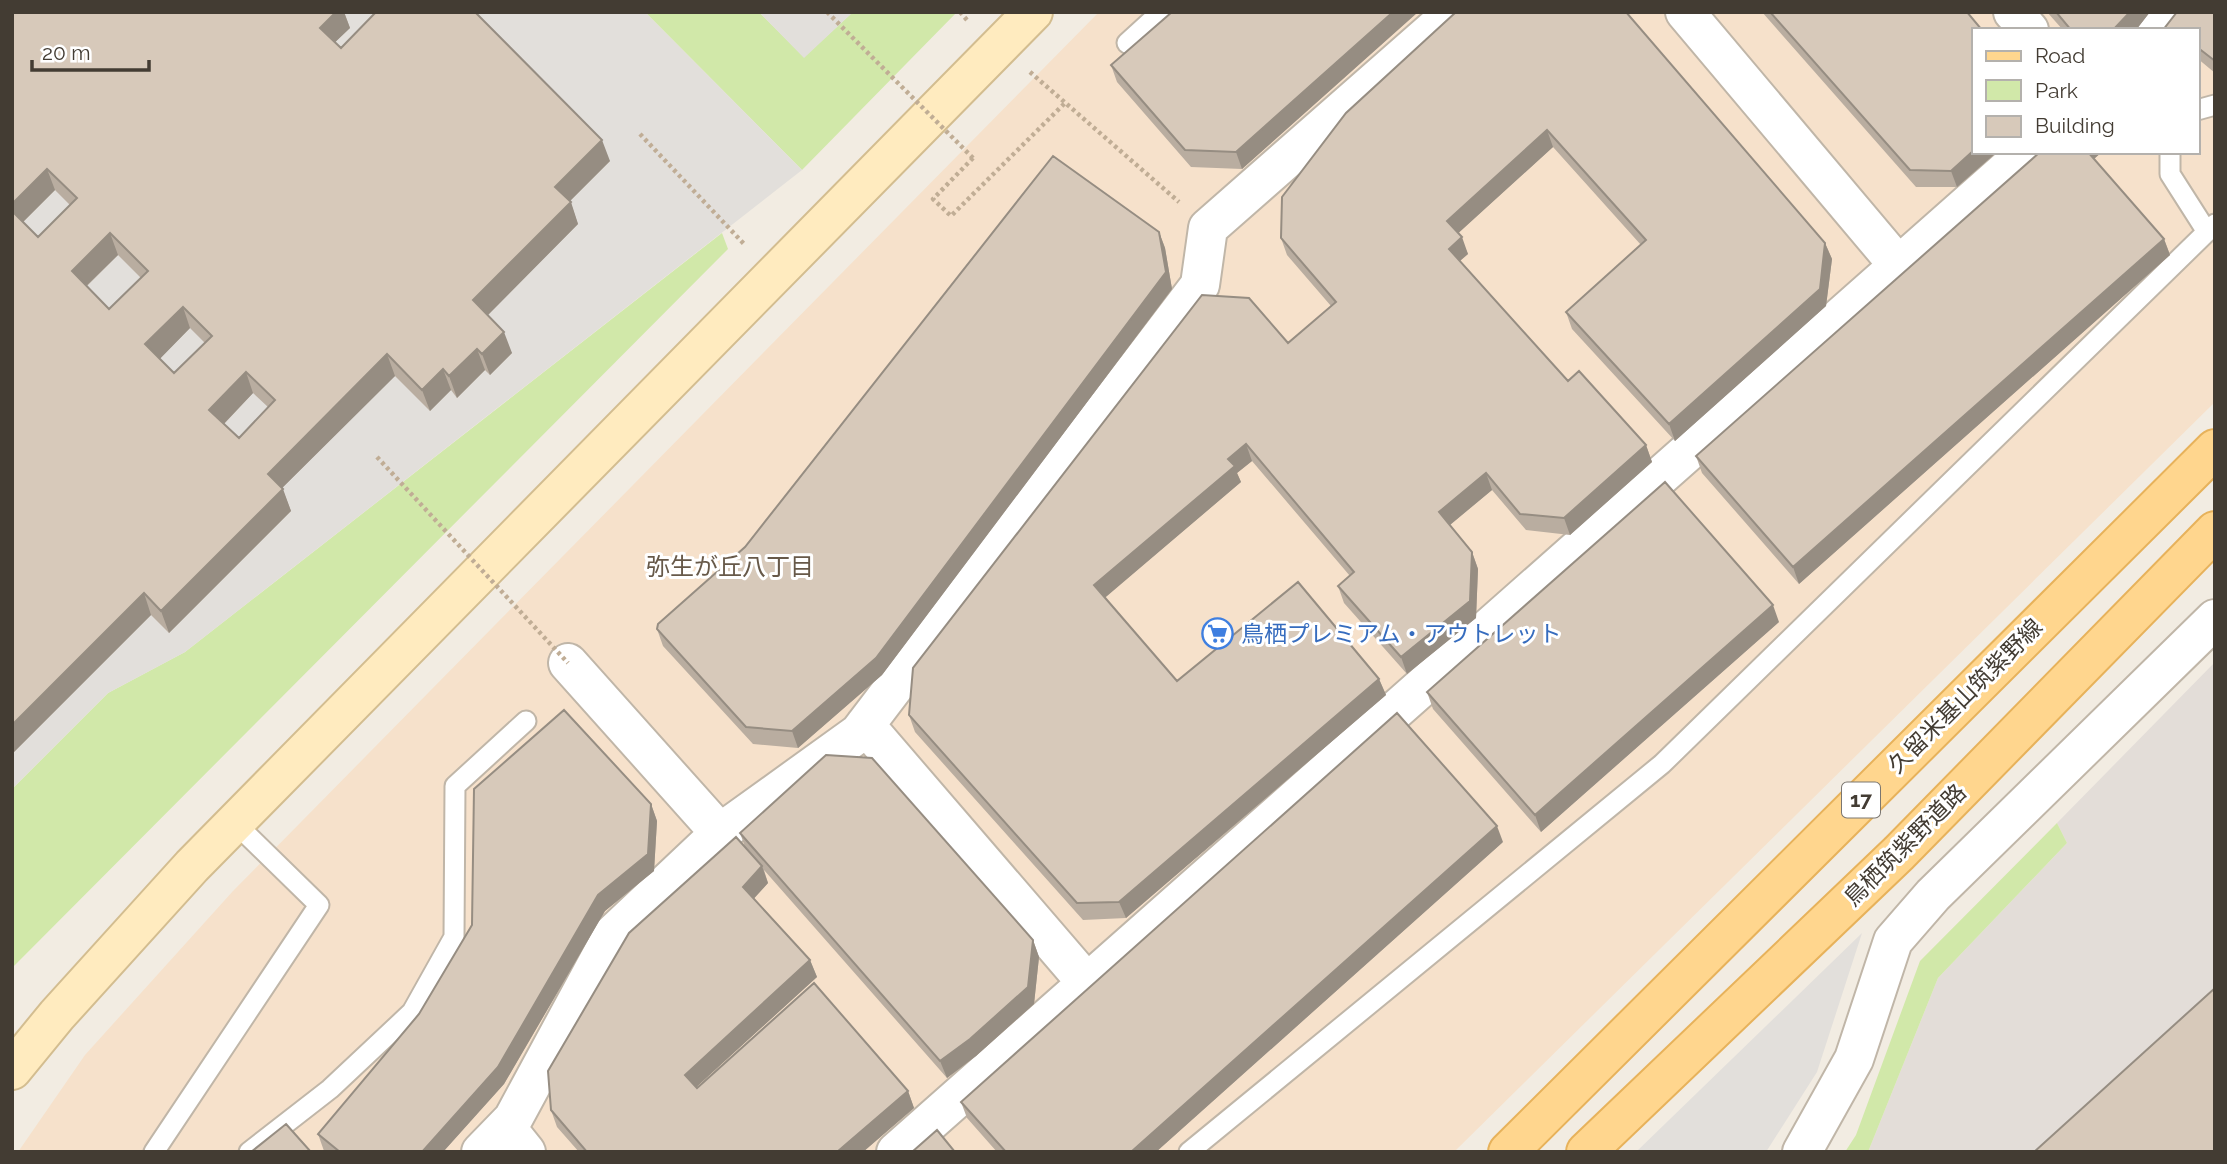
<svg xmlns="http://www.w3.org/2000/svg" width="2227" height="1164" viewBox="0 0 2227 1164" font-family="Raleway,'Noto Sans JP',sans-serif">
<rect width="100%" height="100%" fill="#f2ece2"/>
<path fill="#f6e1cb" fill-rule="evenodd" d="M1099,12H2215V402L1454,1152H18L85,1055L233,891ZM1973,30H2197V152H1973Z"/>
<path fill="#e3ddd8" d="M2215,662V1152H1868L1938,978L2067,843L2057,823Z"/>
<path fill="#d1e8a9" d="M645,12H759L804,57L853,12H957L802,170Z
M722,233L728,249L12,968V789L108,693L185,652Z
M2057,823L2067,843L1938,978L1868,1152H1845L1856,1135L1920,961Z"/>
<path fill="#e2dfdb" d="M12,12H645L802,170L185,652L108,693L12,789Z
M759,12H853L804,58Z
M1862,933L1817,1072L1766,1152H1636Z"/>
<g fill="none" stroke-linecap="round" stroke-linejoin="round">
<defs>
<path id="lane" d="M1127,43L1161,12
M2197,110L2215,105
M2170,152V174L2207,232
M154,1152L319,905L235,823
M249,1152L330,1089L412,1012L454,937L455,786L526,721
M1189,1152L1662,764L2215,224"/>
<path id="street" d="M1685,12L1899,266
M2013,12L2029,30
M2156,30L2170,12
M568,663L720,833
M865,725L1087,983
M506,1127L526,1152
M481,1152L513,1119L613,934L720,833L859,733L1200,285L1208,228L1454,12
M896,1152L2027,152
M1802,1152L1854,1059L1893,941L1933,895L2215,619"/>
<path id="secondary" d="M12,1070L57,1015L192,866L1033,12"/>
<path id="primary" d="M1508,1152L2215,449
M1586,1152L1899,853L2215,531"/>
</defs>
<use href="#lane" stroke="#c0b6a8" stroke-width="23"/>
<use href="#street" stroke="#c0b6a8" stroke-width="42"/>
<use href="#secondary" stroke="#d3bd90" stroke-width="42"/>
<use href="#primary" stroke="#e7b25b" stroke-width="42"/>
<path stroke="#c0ad95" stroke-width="4.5" stroke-dasharray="3.5 3.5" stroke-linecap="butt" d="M960,12L967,20
M1030,72L1179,202
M640,134L745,245
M973,158L933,199L951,216L1065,103"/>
<use href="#lane" stroke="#fff" stroke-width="19"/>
<use href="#street" stroke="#fff" stroke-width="38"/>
<use href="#secondary" stroke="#ffebbf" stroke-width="38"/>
<use href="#primary" stroke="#ffd68e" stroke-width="38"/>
<path stroke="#c0ad95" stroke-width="4.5" stroke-dasharray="3.5 3.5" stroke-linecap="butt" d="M827,12L973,158
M377,457L568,663"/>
</g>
<path fill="#b9ada0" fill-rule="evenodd" d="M12,12H344L350,28L335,42L341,48L610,161L570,201L578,224L488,315L512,353L490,375L485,370L457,398L451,390L430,411L395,376L282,488L291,511L169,633L151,615L12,754ZM55,190L70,205L38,237L23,222ZM118,255L141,278L109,309L87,286ZM190,328L205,343L174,373L159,359ZM253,393L268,407L239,438L224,424Z
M1418,12L1242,169L1191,167L1117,82L1111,65Z
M1456,12L1825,243L1832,259L1826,306L1675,441L1572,329L1566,312L1641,245L1553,147L1458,233L1468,254L1460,261L1568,381L1646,445L1652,462L1570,535L1526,530L1492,490L1450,525L1472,552L1478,569L1476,618L1407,674L1344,603L1338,586L1350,576L1252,461L1237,473L1241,482L1105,597L1177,681L1379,679L1386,695L1126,918L1083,920L915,732L909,715L1288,343L1331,306L1287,255L1281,238Z
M1762,12H1967L1973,152H1997L1957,187H1916Z
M2047,12H2150L2136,30H2063Z
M2215,12V73L2197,58V30Z
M2040,152H2101L2094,159L2164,239L2170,255L1799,584L1702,473L1696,456Z
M1159,232L1165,248L1172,289L882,675L798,748L753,744L663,646L657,629Z
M1779,622L1541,832L1433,709L1427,692Z
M651,804L657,821L654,871L605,911L504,1084L443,1152H326L324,1151L318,1134Z
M740,833L1033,940L1039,957L1034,1004L976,1056L947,1078L764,870L768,883L754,898L810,960L817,977L696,1087L697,1088L908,1091L914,1108L863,1152H579L557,1127L551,1110L745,847Z
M1503,842L1156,1152H997L967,1118L961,1102Z"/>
<path fill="#968d82" d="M336,12H344L350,28L328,49L320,28Z
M1393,12H1418L1242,169L1236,152Z
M2130,12H2150L2136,30H2113Z
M1547,130L1553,147L1453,238L1447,221Z
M602,140L610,161L563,208L555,187Z
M1973,151V152H1997L1957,187L1951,171Z
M2085,152H2101V153L2089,163Z
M47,169L55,190L16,229L12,218V204Z
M571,202L578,224L481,322L473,300Z
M1159,232L1165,248L1172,289L882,675L798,748L792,731Z
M110,233L118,255L80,292L72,271Z
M1462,237L1468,254L1455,265L1449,249Z
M2164,239L2170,255L1799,584L1793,567Z
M1825,243L1832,259L1826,306L1675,441L1669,424Z
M183,307L190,328L153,366L145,344Z
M504,332L512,353L490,375L482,354Z
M477,349L485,370L457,398L449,376Z
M387,354L395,376L275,495L268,474Z
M443,369L451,390L430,411L422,390Z
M246,372L253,393L217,431L209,410Z
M1246,444L1252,461L1237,473L1241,482L1100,602L1094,585L1228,459Z
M1646,445L1652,462L1570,535L1564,518Z
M1486,473L1492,490L1445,529L1439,512Z
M283,489L291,511L169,633L161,611Z
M1472,552L1478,569L1476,618L1407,674L1401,657Z
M144,593L151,615L12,754V725Z
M1773,605L1779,622L1541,832L1535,815Z
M1379,679L1386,695L1126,918L1119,902Z
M651,804L657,821L654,871L605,911L504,1084L443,1152H422Z
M1497,826L1503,842L1156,1152H1131Z
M762,866L768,883L749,904L743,887Z
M1033,940L1039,957L1034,1004L976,1056L947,1078L940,1061Z
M810,960L817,977L691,1092L685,1075Z
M908,1091L914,1108L863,1152H837Z"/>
<path fill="#d7c9ba" stroke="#968d82" stroke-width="2" fill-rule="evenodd" d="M12,12H336L320,28L341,48L376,12H475L602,140L555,187L571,202L473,300L504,332L482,354L477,349L449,376L443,369L422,390L387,354L268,474L283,489L161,611L144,593L12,725V211L38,237L77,198L47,169L12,204ZM110,233L148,271L109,309L72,271ZM183,307L212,336L174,373L145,344ZM246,372L275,400L239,438L209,410Z
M1172,12H1393L1236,152L1185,150L1111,65Z
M1456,12H1626L1825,243L1820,289L1669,424L1566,312L1646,240L1547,130L1447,221L1462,237L1449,249L1568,381L1579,371L1646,445L1564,518L1520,514L1486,473L1439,512L1472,552L1470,601L1401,657L1338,586L1354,572L1246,444L1228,459L1235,466L1094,585L1177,681L1298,582L1379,679L1119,902L1077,903L909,715L913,668L1202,295L1249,298L1288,343L1336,302L1281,238L1282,197L1346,113Z
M1770,12H1967L1982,30H1973V151L1951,171L1910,170Z
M2056,12H2130L2113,30H2071Z
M2177,12H2215V61L2197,47V30H2163Z
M2040,152H2088L2164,239L1793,567L1696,456Z
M1053,156L1159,232L1166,272L876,658L792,731L746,727L657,629L658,624L745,547Z
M1665,482L1773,605L1535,815L1427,692Z
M564,710L651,804L648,854L598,895L498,1067L422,1152H340L318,1134L419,1014L472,925L474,789Z
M1397,713L1497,826L1131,1152H1006L961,1102Z
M826,755L872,758L1033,940L1028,987L970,1039L940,1061L740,833Z
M736,837L762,866L743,887L810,960L685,1075L697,1088L814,983L908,1091L837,1152H587L551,1110L548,1071L629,933Z
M2215,988V1152H2034Z
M286,1124L311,1152H251Z
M937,1130L955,1152H912Z"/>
<defs>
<symbol id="supermarket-ring" viewBox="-11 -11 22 22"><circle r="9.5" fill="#fff" stroke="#3f7fe0" stroke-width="1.5"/><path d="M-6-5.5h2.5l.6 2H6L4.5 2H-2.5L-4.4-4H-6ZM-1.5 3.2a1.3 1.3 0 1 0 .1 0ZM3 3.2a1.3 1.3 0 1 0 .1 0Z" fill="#3f7fe0"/></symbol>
</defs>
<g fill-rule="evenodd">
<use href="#supermarket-ring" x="1200" y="616" width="35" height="35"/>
</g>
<g text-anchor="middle" stroke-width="6" stroke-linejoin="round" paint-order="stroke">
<rect fill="#fff" stroke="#7b7670" stroke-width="2" x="1842" y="782.5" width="38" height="35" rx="5"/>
<g font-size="21" font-weight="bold" fill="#433c33">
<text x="1861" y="807">17</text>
</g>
<g font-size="23" fill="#366cbe" stroke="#fff" text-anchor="start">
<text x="1241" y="642">鳥栖プレミアム・アウトレット</text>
</g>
<g font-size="23" fill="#433c33" stroke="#fff">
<text transform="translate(1965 696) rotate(-45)" y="8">久留米基山筑紫野線</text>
<text transform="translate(1905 845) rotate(-45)" y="8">鳥栖筑紫野道路</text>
</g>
<g font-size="24" fill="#675949" stroke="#fff">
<text x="730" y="575">弥生が丘八丁目</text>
</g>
</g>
<rect width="2227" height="1164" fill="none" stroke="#433c33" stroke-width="28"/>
<rect x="1972" y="28" width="228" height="126" fill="#ffffff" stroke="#b4b1ad" stroke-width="2"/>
<rect x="1986" y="51" width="35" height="10" fill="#ffd68e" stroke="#b4b1ad" stroke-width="2"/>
<text x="2035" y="63" font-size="21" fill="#433c33">Road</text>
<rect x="1986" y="80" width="35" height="21" fill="#d1e8a9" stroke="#b4b1ad" stroke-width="2"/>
<text x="2035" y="98" font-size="21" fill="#433c33">Park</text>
<rect x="1986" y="116" width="35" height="21" fill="#d7c9ba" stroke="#b4b1ad" stroke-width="2"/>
<text x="2035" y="133" font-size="21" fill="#433c33">Building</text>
<path d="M32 60v10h117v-10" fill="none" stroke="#433c33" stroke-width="3.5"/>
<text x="42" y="60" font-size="21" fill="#433c33" stroke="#ffffff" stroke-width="5" paint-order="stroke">20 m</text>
</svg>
